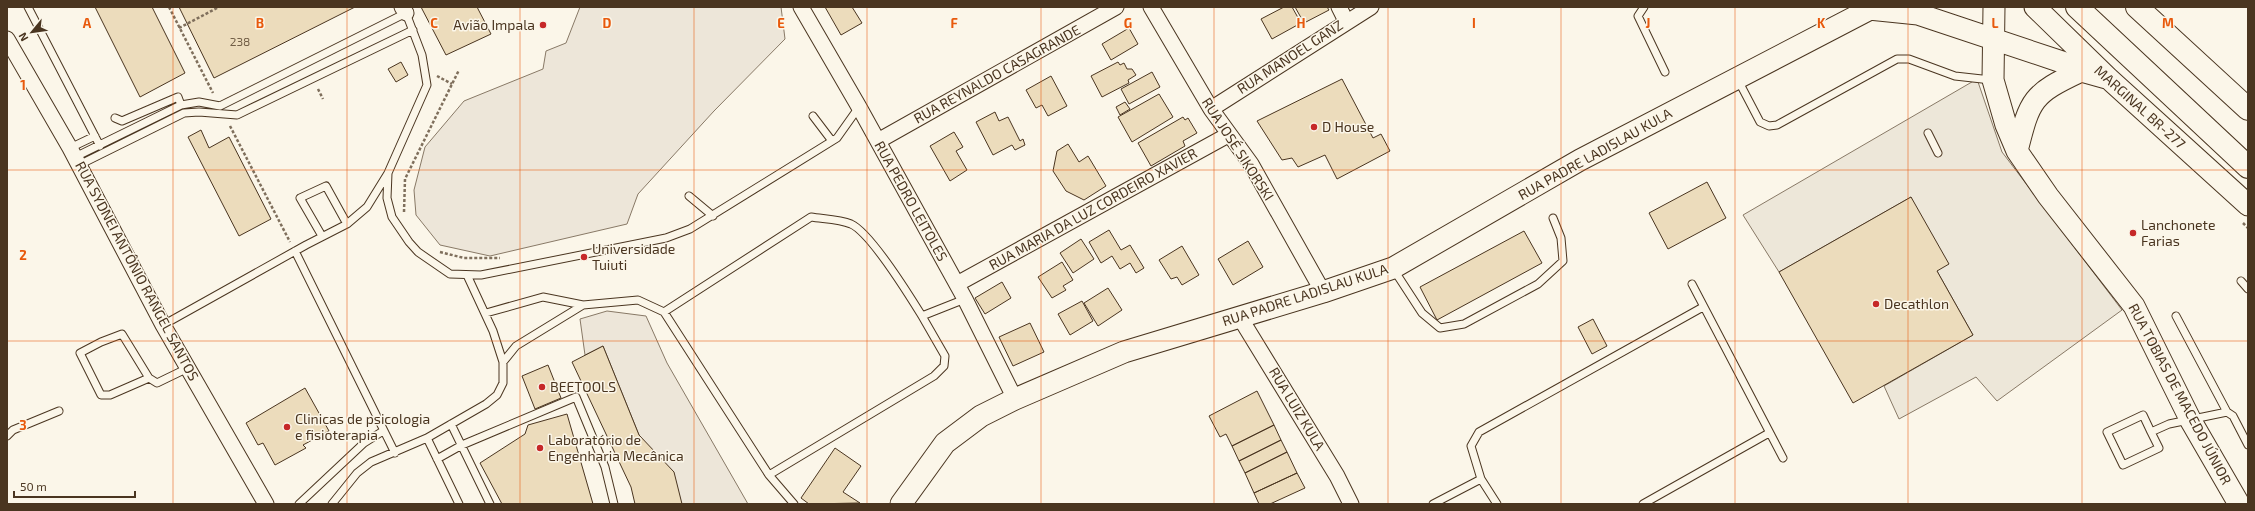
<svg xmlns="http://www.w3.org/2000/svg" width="2255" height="511" viewBox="0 0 2255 511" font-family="'Exo 2',sans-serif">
<rect width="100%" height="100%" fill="#fbf6e9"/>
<path fill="#ede6d9" stroke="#887966" d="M580,7H781L785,39L714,111L638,194L627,224L490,256L440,245L416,215L414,190L425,147L464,101L543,69L546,51L566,43Z
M607,311L646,316L667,363L748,504H682L639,435L603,346L585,355L580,319Z"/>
<path fill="#ede7d9" stroke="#887966" d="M1977,79L2002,152L2122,310L1997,401L1976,377L1899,419L1884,386L1973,335L1937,271L1911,197L1779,272L1743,215Z"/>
<path fill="#ecdcbc" stroke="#4a3520" d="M95,7H152L185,73L140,97Z
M179,7H355L214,78Z
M421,7H477L491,34L446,55Z
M825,7H852L862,23L841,35Z
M1284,7H1292L1301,23L1272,39L1261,19Z
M1295,7H1327L1329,10L1304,23Z
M1129,28L1138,44L1111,60L1102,44Z
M401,62L408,75L396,82L388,69Z
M1118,62L1120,65L1124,63L1127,69H1132L1136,75L1128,80L1129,83L1102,97L1091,76Z
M1152,72L1160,87L1129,104L1121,89Z
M1051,76L1067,106L1048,116L1042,105L1036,108L1026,90Z
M1342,79L1373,138L1381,134L1390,151L1337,179L1325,155L1298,167L1292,158L1282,160L1257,121Z
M1159,94L1173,117L1132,142L1118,117Z
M1125,102L1130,109L1120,115L1116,107Z
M995,112L999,121L1008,117L1020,141L1023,139L1025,145L1015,150L1012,145L993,155L976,122Z
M1183,117L1185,120L1188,118L1197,133L1183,141L1185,146L1151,166L1138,143Z
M201,130L209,148L229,137L271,219L239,236L188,137Z
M954,132L963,147L956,151L967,170L950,181L930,146Z
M1068,144L1079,162L1088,156L1106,186L1084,200L1066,191L1053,171L1057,151Z
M1707,182L1726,218L1668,249L1649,213Z
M1911,197L1949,264L1937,271L1973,335L1853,403L1779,272Z
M1109,230L1121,250L1130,245L1144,268L1136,273L1130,263L1120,269L1112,256L1101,263L1089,242Z
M1524,231L1542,263L1437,320L1420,287Z
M1081,239L1094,259L1073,273L1060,253Z
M1248,241L1263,267L1233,285L1218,259Z
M1182,246L1199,275L1182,285L1177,277L1171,279L1159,260Z
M1062,262L1073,280L1063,286L1066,290L1052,298L1038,277Z
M1002,282L1011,298L985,314L975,298Z
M1108,288L1122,310L1098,326L1084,303Z
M1082,301L1093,321L1070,335L1058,314Z
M1593,319L1607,346L1592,354L1578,327Z
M1030,323L1044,352L1013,366L999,337Z
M603,346L639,435L674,472L682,504H635L631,487L572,362Z
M548,365L561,398L535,409L522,376Z
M305,388L329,431L303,445L306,448L275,465L263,443L258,445L246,423Z
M1257,391L1274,425L1232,446L1226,434L1220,437L1209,416Z
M567,414L593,504H502L480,463L525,434L528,425Z
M1274,425L1281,440L1239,461L1232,446Z
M1281,440L1287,452L1245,473L1239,461Z
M835,448L861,466L843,492L860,503L809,504L801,498Z
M1287,452L1297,473L1254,493L1245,473Z
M1297,473L1305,488L1270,504H1259L1254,493Z"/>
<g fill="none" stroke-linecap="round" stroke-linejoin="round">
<defs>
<path id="lane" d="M28,7L100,146
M1644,7L1638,16L1665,72
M1738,80L1760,122L1769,126L1777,125L1897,59H1909L1955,76L1991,80
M813,116L832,141
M115,118L122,121L178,97L181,105
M1928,133L1938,153
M70,148L95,136
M75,157L181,105L199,102L220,106L406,13L422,55L427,85L388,173L367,207L347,224L306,245L163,325
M79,165L184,113L199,112L237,115L413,30
M388,173L387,198L392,217L409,242L418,252L450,274L481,275L666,238L690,229L837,138L859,107
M689,196L713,216
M322,236L300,198L326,186L347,224
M295,251L395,453
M1394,270L1422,313L1440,328L1464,324L1538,284L1563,261L1561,238L1553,218
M467,275L493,331L503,362
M2241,281L2248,289
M1692,284L1783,458
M664,312L811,217C823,219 839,219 851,224C871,233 909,295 922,316L965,299
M486,313L543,297L583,305
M2176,316L2227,412
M149,378L110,395H101L80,353L101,342L122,334L149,378L157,383L188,368
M451,424L490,504
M2151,432L2159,448L2123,465L2107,432L2143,415L2151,432L2169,424L2227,412L2233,416L2248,445
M7,436L13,430L59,411
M427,438L459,504
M437,459L462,445L576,397L605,467L614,504
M769,475L934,376L944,366L945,356L922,316
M1481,479L1497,504
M299,504L364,443L383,431
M332,504L357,473L371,462L427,438L486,404L497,395L503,383V362L516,346L583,305L638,300L664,312L769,475L794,504
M1433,504L1481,479L1471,446L1479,432L1703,307
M1643,504L1769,433"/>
<path id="street" d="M402,7L406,13
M801,7L859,107L965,299L1015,399
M1151,7L1211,109L1251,164L1323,292
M1339,7L1346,21
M7,39L70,148L163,325L266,504
M1211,109L1371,7
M878,141L1116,7
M957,284L1228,135
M1239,316L1337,476L1351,504"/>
<path id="secondary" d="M1994,7L1993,80L2006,125L2017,151L2048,196L2134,306L2191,421L2239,504
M2035,7L2108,78L2248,205
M1869,9L1918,14L2062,62L2081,71L2106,78
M2017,151C2030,99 2032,94 2081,71
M901,504L945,443L981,416L1015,399L1124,352L1323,292L1393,268L1580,160L1874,7"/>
<path id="highway" d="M2077,7L2248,167
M2137,7L2248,109"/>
</defs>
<use href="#lane" stroke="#4a3520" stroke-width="9"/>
<use href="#street" stroke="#4a3520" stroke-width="17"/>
<use href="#secondary" stroke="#4a3520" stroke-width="23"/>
<use href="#highway" stroke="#4a3520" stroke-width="24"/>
<path stroke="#7f6f5c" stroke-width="2.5" stroke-dasharray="3 2" stroke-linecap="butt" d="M169,7L213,93
M179,28L219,7
M437,76L452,84
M318,89L323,99
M230,126L290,242
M404,212L405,179L459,70
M2243,223L2248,228
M440,252L464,258H500"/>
<use href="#lane" stroke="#fbf6e9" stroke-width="7"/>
<use href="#street" stroke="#fbf6e9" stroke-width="15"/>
<use href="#secondary" stroke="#fbf6e9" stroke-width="21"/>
<use href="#highway" stroke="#fbf6e9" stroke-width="22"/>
</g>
<path fill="none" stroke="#e8590c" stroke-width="1" stroke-opacity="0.55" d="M173,7V504M347,7V504M520,7V504M694,7V504M867,7V504M1041,7V504M1214,7V504M1388,7V504M1561,7V504M1735,7V504M1908,7V504M2082,7V504M7,170H2248M7,341H2248"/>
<g fill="#c62828" stroke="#fbf6e9" stroke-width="1.5">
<circle cx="543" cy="25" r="4"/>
<circle cx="1314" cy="127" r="4"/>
<circle cx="2133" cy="233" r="4"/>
<circle cx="584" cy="257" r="4"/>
<circle cx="1876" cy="304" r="4"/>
<circle cx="542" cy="387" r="4"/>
<circle cx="287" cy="427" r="4"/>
<circle cx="540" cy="448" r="4"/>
</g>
<g text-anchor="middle" stroke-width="3" stroke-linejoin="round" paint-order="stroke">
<g font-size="12" fill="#725f47">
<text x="240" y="46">238</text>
</g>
<g font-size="14" fill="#4a3520" stroke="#fbf6e9" text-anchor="start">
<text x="535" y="30" text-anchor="end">Avião Impala</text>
<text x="1322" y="132">D House</text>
<text x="2141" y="230">Lanchonete<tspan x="2141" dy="16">Farias</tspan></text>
<text x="592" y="254">Universidade<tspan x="592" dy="16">Tuiuti</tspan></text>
<text x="1884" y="309">Decathlon</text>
<text x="550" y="392">BEETOOLS</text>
<text x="295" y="424">Clinicas de psicologia<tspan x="295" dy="16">e fisioterapia</tspan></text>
<text x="548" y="445">Laboratório de<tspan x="548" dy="16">Engenharia Mecânica</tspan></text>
</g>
<g font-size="14" fill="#4a3520" stroke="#fbf6e9">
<text transform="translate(1290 57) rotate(-33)" y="5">RUA MANOEL GANZ</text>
<text transform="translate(997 74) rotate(-29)" y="5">RUA REYNALDO CASAGRANDE</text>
<text transform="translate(2140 107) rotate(42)" y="5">MARGINAL BR-277</text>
<text transform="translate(1238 149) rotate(57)" y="5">RUA JOSÉ SIKORSKI</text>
<text transform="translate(1595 154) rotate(-29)" y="5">RUA PADRE LADISLAU KULA</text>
<text transform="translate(911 201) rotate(61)" y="5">RUA PEDRO LEITOLES</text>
<text transform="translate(1093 209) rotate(-29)" y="5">RUA MARIA DA LUZ CORDEIRO XAVIER</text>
<text transform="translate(137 271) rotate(62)" y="5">RUA SYDNEI ANTÔNIO RANGEL SANTOS</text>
<text transform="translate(1305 295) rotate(-18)" y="5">RUA PADRE LADISLAU KULA</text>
<text transform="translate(2180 394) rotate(62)" y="5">RUA TOBIAS DE MACEDO JÚNIOR</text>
<text transform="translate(1297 409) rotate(59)" y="5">RUA LUIZ KULA</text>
</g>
</g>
<g font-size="13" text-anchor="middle" font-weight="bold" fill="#e8590c" stroke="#fbf6e9" stroke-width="3" stroke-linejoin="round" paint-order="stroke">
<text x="87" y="28">A</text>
<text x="260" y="28">B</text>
<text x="434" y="28">C</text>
<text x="607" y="28">D</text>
<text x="781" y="28">E</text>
<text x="954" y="28">F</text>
<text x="1128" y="28">G</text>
<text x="1301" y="28">H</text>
<text x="1474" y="28">I</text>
<text x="1648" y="28">J</text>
<text x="1821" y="28">K</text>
<text x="1995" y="28">L</text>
<text x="2168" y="28">M</text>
<text x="23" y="90">1</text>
<text x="23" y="260">2</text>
<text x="23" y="430">3</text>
</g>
<rect width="2255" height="511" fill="none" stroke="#4a3520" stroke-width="16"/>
<g transform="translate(32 32) rotate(241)" stroke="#fbf6e9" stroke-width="3" paint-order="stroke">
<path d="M0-3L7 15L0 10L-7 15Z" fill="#4a3520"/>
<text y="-6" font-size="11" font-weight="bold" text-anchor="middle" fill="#4a3520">N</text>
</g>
<path d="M14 491v6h121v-6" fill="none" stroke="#4a3520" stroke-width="2"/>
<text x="20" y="491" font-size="12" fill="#4a3520" stroke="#fbf6e9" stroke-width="3" paint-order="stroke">50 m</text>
</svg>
